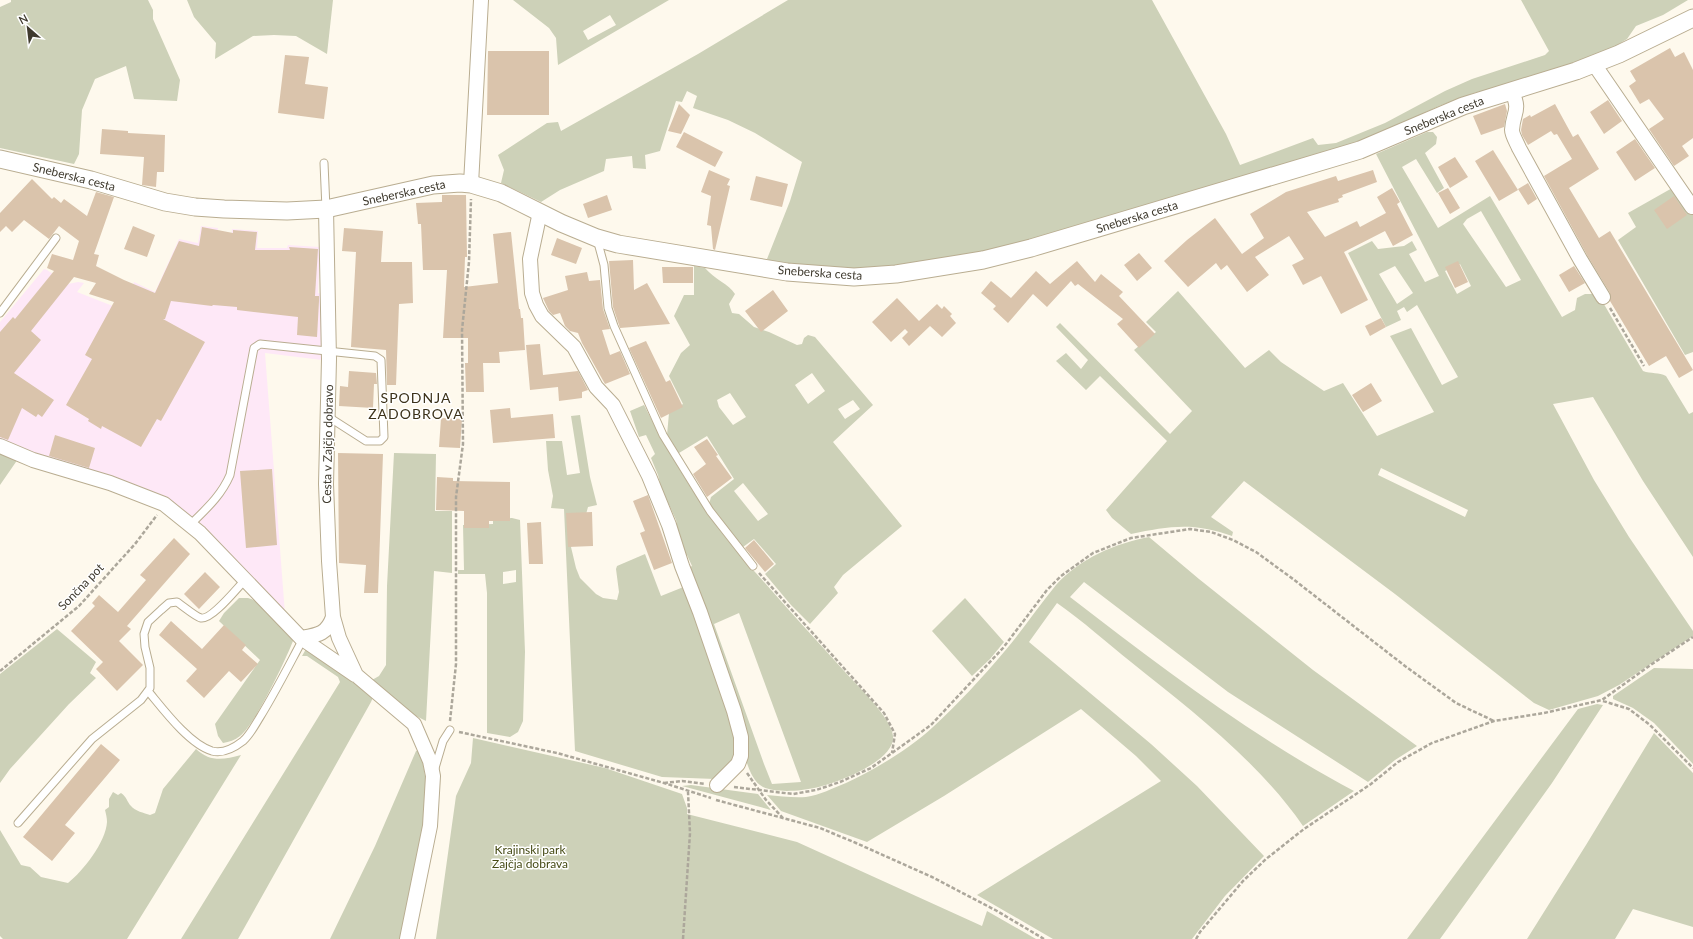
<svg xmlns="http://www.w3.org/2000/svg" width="1693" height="939" viewBox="0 0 1693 939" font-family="Lato,sans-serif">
<rect width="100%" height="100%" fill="#fef9ed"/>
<path fill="#fee8f7" d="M201,226L218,228L217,244L230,245L232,229L258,231L257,248H287L288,245L320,247L318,293L323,294L321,339L322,360L265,353L285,614L176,508L0,441V322L44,269L47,270L68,284L78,282L84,283L77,292L118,308L128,297L134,282L155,292L179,239L198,243Z"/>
<path fill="#cdd1b8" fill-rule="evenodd" d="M11,0H148L153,10V19L180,80L177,101L134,99L126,66L95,79L82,110L79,154L74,164L0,148V7L11,2Z
M187,0H333L327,54L296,36L274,35L253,36L215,59L216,43L194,17Z
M513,0H669L558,65L556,38L549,28ZM610,15L616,25L588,40L583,31Z
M788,0H1152L1226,134L1240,165L1313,138L1318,145L1336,143L1385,123L1445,91L1472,79L1545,55L1549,51L1521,0H1688L1663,15L1636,26L1627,39L1614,47L1559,71L1474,93L1439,106L1381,133L1328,152L1076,227L983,252L874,268L851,269L802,266L771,261L767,259L790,201L802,162L755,133L728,120L693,108L697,96L687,91L682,102L676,101L660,151L645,155L646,169L633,168L632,156L606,159L604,171L560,190L541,202L501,183L504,170L498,155L547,123L558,122L561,131L698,54Z
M1427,132H1433L1437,137L1436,144L1425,153L1444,188L1437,193L1416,159L1402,167L1438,228L1490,196L1562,317L1575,310L1577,298L1585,294H1598L1643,371C1651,374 1659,372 1666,376L1689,414L1693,412V557L1643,481L1593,397L1553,404L1594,480L1629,537L1693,631V636L1619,685L1598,696L1549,710L1534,703L1395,594L1244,481L1211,517L1233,532L1232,536C1194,522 1169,526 1131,534L1112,518L1106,510L1167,441L1100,376L1086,390L1056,361L1066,353L1081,369L1088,360L1056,327L1060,323L1170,434L1192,411L1134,350L1156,332L1146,322L1178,291L1245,368L1269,350L1281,362L1324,391L1343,383L1377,436L1434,412L1390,336L1411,328L1442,385L1458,377L1417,305L1407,312L1404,307L1397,311L1401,320L1386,327L1348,253L1372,241L1378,249L1404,246L1412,241L1417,250L1409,254L1425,282L1439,276L1376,154ZM1481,211L1521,280L1506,287L1463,224L1467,219ZM1460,264L1471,286L1457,294L1445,271ZM1395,266L1413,293L1397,304L1379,274ZM1381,468L1468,510L1465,517L1378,475Z
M1674,187L1693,211V352L1685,355L1618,240L1636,227L1628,213Z
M694,266L705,268C714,279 729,284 735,294L729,304L732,313L739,314L754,327L769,332L797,345L802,344L804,338L808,335L815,337L873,405L833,442L902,526L843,575L834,587L838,593L810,624L791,605L765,574L776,564L754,539L743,547L729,532L709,504L711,497L734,479L707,436L679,453L667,435L669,413L683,404L669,376L681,353L690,345L674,316L684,295H694ZM812,373L825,391L808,404L795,385ZM730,393L746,417L733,425L719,407L717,400ZM853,400L860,409L845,419L838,409ZM743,483L768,514L758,521L734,491Z
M644,405C663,443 685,480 709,515C725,539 745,561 765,583C791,613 819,643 846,673C858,686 892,719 893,736C896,761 835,784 814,788C801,791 776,793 763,787C753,782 748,767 745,757L687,569L692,566L687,555L683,557L676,520L661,487L658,475L651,458L655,454L646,435L639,437L630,411ZM739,613L801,782L772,784L764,764L714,624Z
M580,415L590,477L597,505L588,507L585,518L571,547L576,568L580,578L596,594L603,598L617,600L619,592L616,569L617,566L645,554L661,596L686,586L730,711L737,755L715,779L662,777L575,751L564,509L551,508L553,496L548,470L546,441H562L567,475L580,473L571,416Z
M0,451L18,459L0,485Z
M394,453L436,454L435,511H452V573L434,571L426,721L410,713L372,680L379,676L386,665L387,586Z
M512,518L520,520L525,652L523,721L518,732L510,737L487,733V593L485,574H458V570H464L463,525L493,524V519ZM516,570V582L503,584V572Z
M1149,537L1199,579L1313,670L1417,746L1395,760L1368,782L1228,692L1084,582L1070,597C1161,667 1252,737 1354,791L1303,826C1260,763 1191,710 1131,662C1107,643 1083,621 1057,603L1029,642L1151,744L1197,786L1264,856L1225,896L1192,939H1053L977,895L1161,781L1136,756L1081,709L944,796L867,842L781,811L767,795C780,796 793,798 806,797C820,795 833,788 846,783C874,770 911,748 933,727C958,704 982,678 1004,652C1022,631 1038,607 1056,585C1079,559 1116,543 1149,537Z
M239,598C241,598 246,598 248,598C264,602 281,625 292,637L293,641C285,661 256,723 240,736C235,740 229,742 223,743L218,736L215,724L260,660L219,621L224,613Z
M965,598L1004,642L990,659L972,676L932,631Z
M57,629L96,662L90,673L96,678L69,704L10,769L0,783V674Z
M306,649L374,695L371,702L238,939H181L340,682L338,677L307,656H302Z
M1654,668L1693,669V764L1654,723L1633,708L1613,699V696Z
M1597,704L1603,705L1552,783L1440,939H1407L1578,709Z
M1654,733L1693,773V927L1633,909L1615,939H1527L1586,845Z
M473,738L605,768L682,794L687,808V814L797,842L982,926L987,911L1036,939H436L456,796L471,763Z
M196,749C210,762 223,760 241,755L127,939H3L0,936V830L21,865L30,867L41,877L68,883C83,871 106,842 107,822C107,818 106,814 105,810L109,807V799L113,792L118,795L121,793C127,797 127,802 131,806C135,811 144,813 150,815L155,813L163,789Z
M421,750L429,802L401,939H330L375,846L416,751Z
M691,785L758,794L771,810L682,786Z"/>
<path fill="#dac4ac" d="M1670,48L1675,57L1684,52L1693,70V138L1682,146L1689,156L1674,166L1649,129L1664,119L1649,99L1640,104L1629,86L1636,81L1630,71Z
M488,51H549V115H487Z
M285,55L309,57L305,84L328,87L324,119L278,113Z
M1608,100L1622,121L1604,134L1590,112Z
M679,104L690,115L681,134L668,131Z
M1505,104L1507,111L1504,127L1481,135L1473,116Z
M1555,104L1573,137L1578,134L1599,169L1569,188L1599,238L1610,231L1693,370L1679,378L1666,356L1649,366L1610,301V293L1587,255L1544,176L1572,159L1557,134L1554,135L1551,131L1528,145L1522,135L1521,130L1523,119L1530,115L1531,117Z
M102,129L128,131V133L165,135L164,172H157L156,187L142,185L144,157L100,154Z
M684,132L723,152L715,167L676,147Z
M1635,139L1655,168L1635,181L1616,152Z
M1493,150L1518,190L1499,201L1475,161Z
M1455,157L1468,177L1450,188L1438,167Z
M709,170L730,179L727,185L730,186L715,250L713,249L711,226L707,225L711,196L701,192Z
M1373,170L1377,182L1342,195L1343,197L1338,199L1339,202L1307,212L1325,237L1357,221L1360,227L1386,213L1377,197L1392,188L1400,202L1397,204L1413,235L1393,246L1385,231L1344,252L1368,300L1341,314L1321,276L1303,285L1292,265L1304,259L1289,236L1255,257L1269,275L1247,292L1227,265L1221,270L1216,263L1188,287L1164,261L1187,240L1215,218L1242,254L1264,238L1250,214L1286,192L1336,176L1338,181Z
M756,176L788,184L782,207L750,200Z
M32,179L52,199L54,197L61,203L64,199L87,216L96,192L114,197L94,254L99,255L96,266L124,280L155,293L179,241L199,246L202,227L233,233V230L257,232L255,250H290L289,247L318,249L315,296H319V301L317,337L297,335L298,317L237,310V307L213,305L212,306L171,301L165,319H163L205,342L161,421L157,419L141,447L102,426L101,429L88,421L89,419L66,405L92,359L85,355L114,302L89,294L96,283L74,277L31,331L41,340L14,373L54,400L42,417L38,414L36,417L22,408L8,440L0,437V332L13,317L15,319L54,271L47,268L52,254L73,260L79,241L59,226L49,239L24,220L12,232L6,226L0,232V213Z
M1528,183L1537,199L1528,205L1518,189Z
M1448,188L1460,208L1450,214L1438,193Z
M442,195H466L467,257H465L464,287L498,283L493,234L511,232L519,309H520L521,318H523L525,350L499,352L500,363H483L484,392H466L465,363H468V338H443L447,270H423L421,224H418L416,203L442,202Z
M607,195L612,210L588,218L583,204Z
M1674,196L1687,215L1667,229L1654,210Z
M133,226L155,235L147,257L124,249Z
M344,228L383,231L381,262H412L413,303L399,304L396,385H387L386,350L351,347L356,252L342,251Z
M557,238L582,248L576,264L551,255Z
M1139,253L1152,268L1137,281L1124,265Z
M633,260L634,290L647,283L670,324L620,328L613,307L609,261Z
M1077,261L1095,282L1101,274L1123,292L1119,296L1155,334L1139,348L1117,324L1123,319L1078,284L1075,286L1071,281L1047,307L1033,294L1008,323L993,309L996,306L981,293L991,281L1011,298L1036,271L1050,284Z
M1458,261L1468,282L1455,288L1445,267Z
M1574,266L1585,283L1569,292L1559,275Z
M662,267H693V283H663Z
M587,272L589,281L600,280L603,309L610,329L602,330L610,355L620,351L630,374L605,384L582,343L578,333L570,331L565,326L560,313L553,315L549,311L543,298L568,290L565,276Z
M773,290L788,311L761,332L745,311Z
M897,298L919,321L937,304L942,309L944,306L952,314L950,316L956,323L942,337L930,326L909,346L902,338L908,332L905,329L891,342L872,322Z
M1381,318L1386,327L1370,336L1365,326Z
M646,341L666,382L670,380L683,407L661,418L629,348Z
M540,344L543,375L578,371L588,390L582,392V398L559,401L558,387L530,390L526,345Z
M349,371L376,373L377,384H374L373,408L339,406L340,386L348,387Z
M1371,383L1382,401L1363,412L1352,395Z
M510,408L511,418L553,414L555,438L493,443L490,410Z
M441,418L462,419L460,448L439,447Z
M55,435L95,448L89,468L49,456Z
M707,439L718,455L716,456L732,478L707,497L693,474L706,464L694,447Z
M338,453L383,454L378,593H364L366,565L339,563Z
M272,469L277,545L246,548L240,471Z
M437,477L453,478V481L510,482V521H489V528H464V511L436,510Z
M648,495L672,563L654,570L640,533L645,531L633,501Z
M592,512L593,546L568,547L566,513Z
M541,522L543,564H529L527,523Z
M174,538L190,554L127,626L131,629L119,641L143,665L117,691L96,669L103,662L71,631L95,606L92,603L99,595L118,612L146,580L140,575Z
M754,540L774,564L765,572L745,548Z
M205,572L220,587L199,609L184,594Z
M171,621L202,649L224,625L246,645L242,650L258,664L241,682L229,671L204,698L186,681L197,669L159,635Z
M101,744L120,760L65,825L75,833L52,861L23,837Z"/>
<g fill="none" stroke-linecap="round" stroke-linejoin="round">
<defs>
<path id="service" d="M324,163L326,209
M597,239L604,265L608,308L614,326L663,435L710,511L753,566
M0,313L56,238
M190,525C206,509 221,496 230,475L254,348L260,344L375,356L381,360L384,437L380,441H366L327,416
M148,691C163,709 189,744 212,751C223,754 234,748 243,741C250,735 255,725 260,717C276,691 289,665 303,639
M435,768L443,741L450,730
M18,823L92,739L141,700L150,688V668L145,647L144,634L148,622L161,610L169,603L177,602C183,606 196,617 201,618C212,620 237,588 245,580"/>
<path id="minor" d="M1594,64L1692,207
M1512,92C1521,111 1513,112 1512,130C1512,135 1517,143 1519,148L1580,259L1603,297
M471,184L481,0
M326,209L329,359L326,484L329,561L333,617L339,638L356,675L414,724L430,761L433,776L430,826L407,939
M540,212L530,259L532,293L536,305L542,316L574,347L596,387L613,405L649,476L669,525L682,566L700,612L734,711L741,737V756L738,764L717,785
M0,446L33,460L110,483L164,504L200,533L301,638L355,675
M301,638C318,635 327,634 333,617"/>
<path id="tertiary" d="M0,159L91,180L165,202L195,207L224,209L287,211L326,209L433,185L460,183L471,184L501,193L561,223L597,238L618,244L787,272L854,277L896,274L983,260L1031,248L1360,150L1463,106L1576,71L1619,54L1693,18"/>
</defs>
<use href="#service" stroke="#b9ad91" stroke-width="9"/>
<use href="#minor" stroke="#b9ad91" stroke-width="16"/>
<use href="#tertiary" stroke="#b9ad91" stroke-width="19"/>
<path stroke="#aca79b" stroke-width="2.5" stroke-dasharray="4 2" stroke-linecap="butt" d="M1610,308L1644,366
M759,573L884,713L895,734L892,753
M0,671L79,606L135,544L157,515
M1603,701L1629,709L1650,725L1693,768
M450,721L456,664V497L463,444L462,330L469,262L471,199
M459,732L557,753L664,783L711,798
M747,773L766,800L783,818
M664,783L682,781L705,784
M734,787L793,794L816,790L840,782L871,768L931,725L1003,648L1047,590L1061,576L1093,553L1131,538L1190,529L1211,532L1233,540L1256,552L1293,579L1405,666L1456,703L1494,721
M716,800L820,828L856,843L932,877L997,911L1044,939
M683,939L690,833L688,792
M1196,939L1200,932L1243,881L1266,859L1304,829L1371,784L1398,762L1432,743L1494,721L1544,713L1602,700L1652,664L1693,637"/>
<use href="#service" stroke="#fff" stroke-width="7"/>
<use href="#minor" stroke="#fff" stroke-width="14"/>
<use href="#tertiary" stroke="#fff" stroke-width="17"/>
</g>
<g text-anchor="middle" stroke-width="3" stroke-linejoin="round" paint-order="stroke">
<g font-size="12" fill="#3f3a2e" stroke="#fff">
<text transform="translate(1444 116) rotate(-22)" y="4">Sneberska cesta</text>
<text transform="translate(74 177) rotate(14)" y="4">Sneberska cesta</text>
<text transform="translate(404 193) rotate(-12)" y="4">Sneberska cesta</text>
<text transform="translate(1137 217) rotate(-17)" y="4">Sneberska cesta</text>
<text transform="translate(820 273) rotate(4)" y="4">Sneberska cesta</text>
<text transform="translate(328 444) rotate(-89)" y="4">Cesta v Zajčjo dobravo</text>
<text transform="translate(81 587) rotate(-46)" y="4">Sončna pot</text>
</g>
<g font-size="12" fill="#464b16" stroke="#fff">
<text x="530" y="854">Krajinski park<tspan x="530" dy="14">Zajčja dobrava</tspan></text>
</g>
<g font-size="14" letter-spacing="1" fill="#3c321a" stroke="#fff">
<text x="416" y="403">SPODNJA<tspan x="416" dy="16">ZADOBROVA</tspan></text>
</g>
</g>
<g transform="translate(28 28) rotate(332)" stroke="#ffffff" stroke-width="3" paint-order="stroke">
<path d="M0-3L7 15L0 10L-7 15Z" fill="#3f3a2e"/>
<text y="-6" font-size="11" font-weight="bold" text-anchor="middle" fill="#3f3a2e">N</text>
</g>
</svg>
